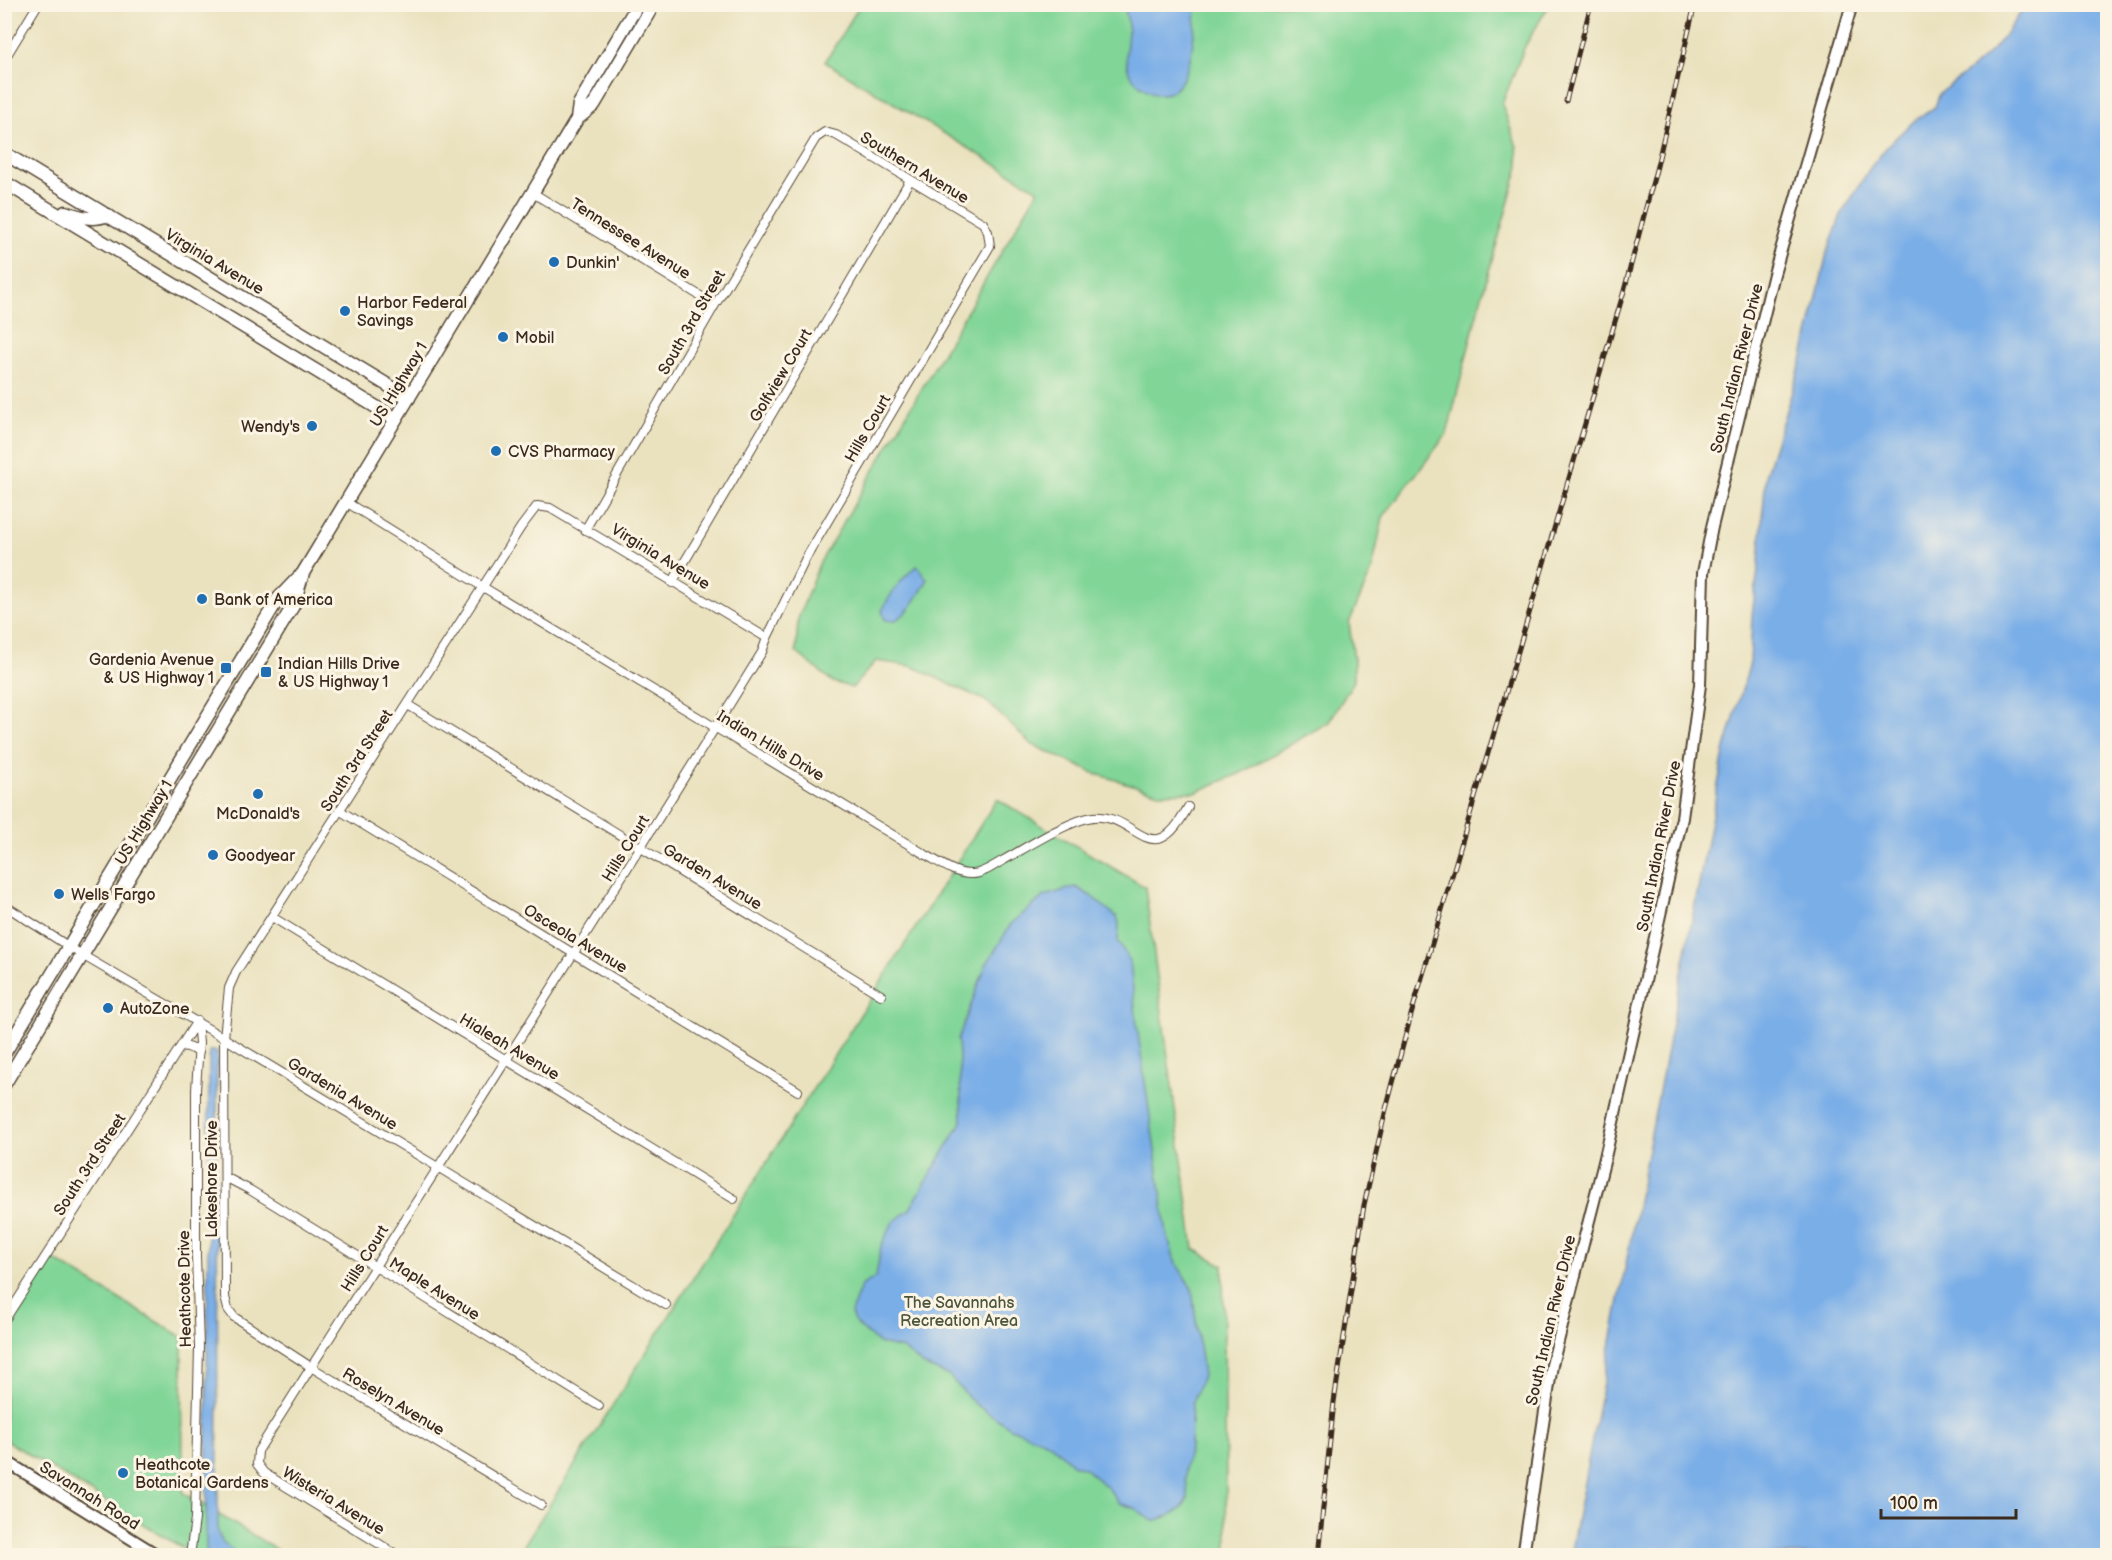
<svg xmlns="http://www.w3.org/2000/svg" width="2112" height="1560" viewBox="0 0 2112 1560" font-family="'Balsamiq Sans',sans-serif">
<rect width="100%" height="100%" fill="#fcf5e5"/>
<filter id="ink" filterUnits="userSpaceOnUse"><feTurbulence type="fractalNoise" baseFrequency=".0167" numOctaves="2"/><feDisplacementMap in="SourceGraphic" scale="12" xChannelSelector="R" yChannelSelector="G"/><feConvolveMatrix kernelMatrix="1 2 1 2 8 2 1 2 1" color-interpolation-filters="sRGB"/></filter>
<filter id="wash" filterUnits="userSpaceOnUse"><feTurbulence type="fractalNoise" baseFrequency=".008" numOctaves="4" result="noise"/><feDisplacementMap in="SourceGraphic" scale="24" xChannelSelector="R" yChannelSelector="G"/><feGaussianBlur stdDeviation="1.35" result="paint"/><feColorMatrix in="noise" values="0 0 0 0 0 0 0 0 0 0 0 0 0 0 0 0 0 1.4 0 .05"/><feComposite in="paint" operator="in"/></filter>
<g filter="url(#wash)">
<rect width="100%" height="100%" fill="#eae2bf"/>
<path fill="#81d597" stroke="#5e805a" stroke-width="1.5" d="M860,5H1549L1525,46L1502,104L1517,147L1519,166L1479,306L1447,434L1383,517L1372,570L1349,623L1354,659V681L1329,722L1241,773L1196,792L1159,793L1096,774L1031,744L986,701L911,666L876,661L852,688L833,682L796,652L798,619L819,564L1038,190L825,62Z
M997,799L1145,887L1194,1249L1223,1265L1227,1555L517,1556Z
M51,1258L182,1337L183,1493L286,1555H194L5,1440L4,1330Z"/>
<path fill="#7aaee7" stroke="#5a6c82" stroke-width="1.5" d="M1122,5H1196C1195,28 1193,104 1154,93C1144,90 1133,81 1129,72C1120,49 1136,28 1122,5Z
M2025,5H2107V1555H1570L1725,748L1750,663L1752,615L1759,562L1766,473L1803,357L1827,253L1841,215L1870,168L1890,143L1916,119L1935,107L1940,93L1971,69L1992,50L2007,32Z
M915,567L917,566L927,579L926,583C918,596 909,614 894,621L885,620L882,611C889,594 901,580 915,567Z
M1076,887L1091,896L1117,917L1119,923L1118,942L1130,961L1137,1026L1167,1234L1175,1261L1192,1289L1203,1376L1192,1402L1190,1448L1185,1467L1188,1498L1181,1509L1169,1516L1153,1521L1134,1508L1119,1503L1109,1489L1084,1468L1072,1464L1051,1444L1011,1428L975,1404L949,1376L923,1365L903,1349L880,1344L865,1332L854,1321L851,1313L861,1286L876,1277L881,1246L893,1222L910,1209L962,1121L958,1039L986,965L1011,924L1044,896Z
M209,1051H217L218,1533L222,1541L237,1555H210L206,1550Z"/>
</g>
<g filter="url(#ink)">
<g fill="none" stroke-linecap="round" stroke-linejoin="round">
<defs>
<path id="street" d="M4,60L38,4
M533,193L715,305
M346,502L483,587L926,855C939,862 956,875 972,874C982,874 993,866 1002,861C1024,849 1069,820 1093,817C1136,812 1152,876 1188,807
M672,583L910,180
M408,705L881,995
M339,810L798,1091
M4,905L82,955L224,1038L666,1305
M272,917L734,1199
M181,1046L188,1047L199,1052
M225,1177L250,1190L374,1266L599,1406
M4,1321L197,1021
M541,1505L311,1367L234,1317L228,1309L225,1297L224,1038L229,988L236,972L521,527L537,506L550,508L767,638
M190,1556L195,1519L199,1347L196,1256V1090L199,1043L197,1021
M399,1556L264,1473L257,1464L258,1451C426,1185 597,920 762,652L767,638L806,558L990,246L988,232L983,223L836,135L825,132L816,138L715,305L585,530"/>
<path id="secondary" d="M4,1460L159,1556
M1523,1556L1552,1365L1604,1162L1682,818L1700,685L1703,573L1712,527L1774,274L1852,4"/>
<path id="primary" d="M577,119L594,105L654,4
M4,153L409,398
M4,182L396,419
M65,212C80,217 93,221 108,215
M4,1054L278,599L300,576
M4,1085L293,606L303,573L577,119L579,104L638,4"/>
</defs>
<use href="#street" stroke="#554636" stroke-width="10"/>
<use href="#secondary" stroke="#554636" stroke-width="14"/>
<use href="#primary" stroke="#554636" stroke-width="15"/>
<use href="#street" stroke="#fff" stroke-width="8"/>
<use href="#secondary" stroke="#fff" stroke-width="10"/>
<use href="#primary" stroke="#fff" stroke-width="12"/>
<defs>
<path id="rail" d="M1566,101L1591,4
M1318,1556L1334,1402L1364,1205L1386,1109L1411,1015L1624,291L1657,166L1695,4"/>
</defs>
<use href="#rail" stroke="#3b2a1e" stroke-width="5"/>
<use href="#rail" stroke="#fcf5e5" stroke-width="3" stroke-dasharray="9" stroke-linecap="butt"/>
</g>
</g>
<g fill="#1f6fb2" stroke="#fcf5e5" stroke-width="2">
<circle cx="554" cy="262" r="6"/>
<circle cx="345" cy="311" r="6"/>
<circle cx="503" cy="337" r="6"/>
<circle cx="312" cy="426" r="6"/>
<circle cx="496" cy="451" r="6"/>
<circle cx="202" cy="599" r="6"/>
<rect x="220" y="662" width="12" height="12" rx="3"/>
<rect x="260" y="666" width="12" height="12" rx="3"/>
<circle cx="258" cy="794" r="6"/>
<circle cx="213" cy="855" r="6"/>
<circle cx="59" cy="894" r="6"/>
<circle cx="108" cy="1008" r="6"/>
<circle cx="123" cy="1473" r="6"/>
</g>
<g text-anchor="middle" stroke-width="6" stroke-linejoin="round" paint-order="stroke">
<g font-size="16" fill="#3b2a1e" stroke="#fcf5e5">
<text transform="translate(915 167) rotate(31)" y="6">Southern Avenue</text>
<text transform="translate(631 238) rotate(32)" y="6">Tennessee Avenue</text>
<text transform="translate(215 261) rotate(31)" y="6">Virginia Avenue</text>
<text transform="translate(691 322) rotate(-60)" y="6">South 3rd Street</text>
<text transform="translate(1736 368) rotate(-76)" y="6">South Indian River Drive</text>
<text transform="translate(780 375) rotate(-59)" y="6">Golfview Court</text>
<text transform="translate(398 384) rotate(-59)" y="6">US Highway 1</text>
<text transform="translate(867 428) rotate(-60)" y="6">Hills Court</text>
<text transform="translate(661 556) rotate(31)" y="6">Virginia Avenue</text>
<text transform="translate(771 745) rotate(31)" y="6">Indian Hills Drive</text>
<text transform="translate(356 760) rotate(-57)" y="6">South 3rd Street</text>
<text transform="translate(143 822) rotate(-59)" y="6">US Highway 1</text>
<text transform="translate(1658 846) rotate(-79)" y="6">South Indian River Drive</text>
<text transform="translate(625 848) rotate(-58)" y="6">Hills Court</text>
<text transform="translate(713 876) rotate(31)" y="6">Garden Avenue</text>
<text transform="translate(576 938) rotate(31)" y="6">Osceola Avenue</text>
<text transform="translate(510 1046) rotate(31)" y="6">Hialeah Avenue</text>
<text transform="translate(343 1093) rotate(31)" y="6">Gardenia Avenue</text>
<text transform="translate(89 1164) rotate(-57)" y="6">South 3rd Street</text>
<text transform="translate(211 1179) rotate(-90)" y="6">Lakeshore Drive</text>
<text transform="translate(364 1258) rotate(-58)" y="6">Hills Court</text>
<text transform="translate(435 1288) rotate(32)" y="6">Maple Avenue</text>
<text transform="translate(184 1289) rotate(-91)" y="6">Heathcote Drive</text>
<text transform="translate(1550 1320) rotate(-77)" y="6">South Indian River Drive</text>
<text transform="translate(394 1401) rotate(31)" y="6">Roselyn Avenue</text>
<text transform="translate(90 1495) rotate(32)" y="6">Savannah Road</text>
<text transform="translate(334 1500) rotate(31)" y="6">Wisteria Avenue</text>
</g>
<g font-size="16" fill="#3b2a1e" stroke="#fcf5e5" text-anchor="start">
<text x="566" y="268">Dunkin'</text>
<text x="357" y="308">Harbor Federal<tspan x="357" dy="18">Savings</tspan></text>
<text x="515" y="343">Mobil</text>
<text x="300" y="432" text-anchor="end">Wendy's</text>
<text x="508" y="457">CVS Pharmacy</text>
<text x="214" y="605">Bank of America</text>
<text x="214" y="665" text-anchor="end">Gardenia Avenue<tspan x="214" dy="18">&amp; US Highway 1</tspan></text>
<text x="278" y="669">Indian Hills Drive<tspan x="278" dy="18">&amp; US Highway 1</tspan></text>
<text x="258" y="819" text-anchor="middle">McDonald's</text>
<text x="225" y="861">Goodyear</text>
<text x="71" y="900">Wells Fargo</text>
<text x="120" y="1014">AutoZone</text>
<text x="135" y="1470">Heathcote<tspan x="135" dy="18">Botanical Gardens</tspan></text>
</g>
<g font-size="16" fill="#4c553c" stroke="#fcf5e5">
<text x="959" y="1308">The Savannahs<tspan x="959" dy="18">Recreation Area</tspan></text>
</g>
</g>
<rect width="2112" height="1560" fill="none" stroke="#fcf5e5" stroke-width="24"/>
<path d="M1881 1509v9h135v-9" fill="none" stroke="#3b2a1e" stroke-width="3"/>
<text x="1890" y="1509" font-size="18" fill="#3b2a1e" stroke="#fcf5e5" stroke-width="4.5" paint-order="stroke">100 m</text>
</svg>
